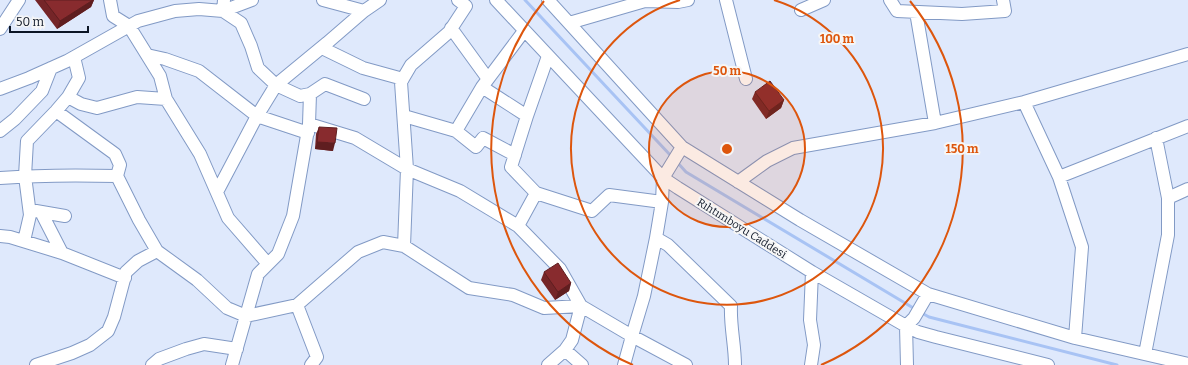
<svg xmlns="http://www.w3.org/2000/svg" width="1188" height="365" viewBox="0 0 1188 365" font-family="Bitter,serif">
<rect width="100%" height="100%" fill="#dfe9fc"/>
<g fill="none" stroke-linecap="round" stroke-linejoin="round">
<path stroke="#a8c3f4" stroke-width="3" d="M525,0L672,157
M677,162L686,172L915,309
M920,312L929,317L1117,365"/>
<defs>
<path id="minor" d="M110,0L113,16L129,26L160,76L166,99L200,154L228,218L268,264
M224,0L223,11L241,23L251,46L258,68L276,85L300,96L310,94L325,84L364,99
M323,0L364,11
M496,0L663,178L678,188L812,272L906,326L918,332L936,337L1048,365
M548,0L682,147L800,220L928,294L1075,338L1188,364
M726,0L746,79
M890,0L897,11L962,14L1005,11L1003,0
M801,10L824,0
M916,12L935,123
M569,23L645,1L678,2L688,0
M451,28L488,79
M0,29L19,0
M322,48L363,68L403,79
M147,55L165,59L199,71L257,116L308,133
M548,56L527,116L511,167L536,193L592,211L609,195L662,202
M482,87L527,116
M0,89L29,78L67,61L138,21L175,11L199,9L223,11L252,0
M68,97L81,104L97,108L137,97L166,99
M1024,102L1059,177L1082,247L1075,338
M56,111L115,154L120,165L117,176L139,220L157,251L197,280L227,308L246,316L297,305L358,252L383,242L404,246L469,288L513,295L544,308L581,306L572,340L565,350L548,365
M404,116L456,131L476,147L483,138L515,155
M309,124L355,138L407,169L460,191L518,226L560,269L581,306L632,336L686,365
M0,131L15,119L42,91L51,68
M456,131L482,87L524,31
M1059,177L1188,126
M0,178C39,175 78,175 117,176
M738,182L767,161L793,148L935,123L1024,102L1188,54
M217,192L257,116L276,85L327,43L364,11L380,0
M1168,198L1188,189
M36,211L65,216
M41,212L62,253
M518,226L536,193
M0,236L10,237L62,253L125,278
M656,238L668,245L731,306C730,326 735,345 735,365
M24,241L30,215L25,176L27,141L56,111L68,97L79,78L74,57
M404,246L407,169L401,82L411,65L449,32L466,6L458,0
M297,305L317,357L311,365
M565,350L582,365
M1145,354L1168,235V198L1156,138
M36,365L72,353L90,345L108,331L114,317L126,272L138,261L157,251
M152,365L159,359L186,349L204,344L237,349
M232,365L258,274L278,254L293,216L309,124L310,94
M624,365L632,336L644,296L656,238L662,202L663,178L682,147
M811,365L814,345L810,320L812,272
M907,365L906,326L914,318L928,294"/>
</defs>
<use href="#minor" stroke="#829ac5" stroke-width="14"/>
<use href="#minor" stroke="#fff" stroke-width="12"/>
</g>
<path fill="#752528" d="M35,0H94L91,7L57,29Z
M755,92L784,100L781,108L766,119L752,99Z
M319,127L333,151L315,149L316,134Z
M544,272L571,283L569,291L555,300L541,280Z"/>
<path fill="#5f1e20" d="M93,0H94L91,7L57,29L60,21Z
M784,100L781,108L766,119L769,111Z
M317,142L335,143L333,151L315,149Z
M571,283L569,291L555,300L558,292Z"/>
<path fill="#882b2e" stroke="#5f1e20" d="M44,0H93L60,21Z
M770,81L784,100L769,111L755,92Z
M319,127L337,128L335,143L317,142Z
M558,263L571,283L558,292L544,272Z"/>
<circle cx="727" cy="149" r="78" fill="#dd560d" fill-opacity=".12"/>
<g fill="none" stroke="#dd560d" stroke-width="2">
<circle cx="727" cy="149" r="78"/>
<path d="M774 0A156 156 0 1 1 680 0"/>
<path d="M633 365A235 235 0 0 1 544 1M910 1A235 235 0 0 1 821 365"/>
</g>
<g text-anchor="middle" stroke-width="4" stroke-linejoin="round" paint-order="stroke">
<g font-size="11" fill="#0c1525" stroke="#f6f6f6">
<text transform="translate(742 228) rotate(32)" y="4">Rıhtımboyu Caddesi</text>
</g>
</g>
<circle cx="727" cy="149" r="6" fill="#dd560d" stroke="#f6f6f6" stroke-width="2"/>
<g font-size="12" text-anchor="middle" font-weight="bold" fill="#dd560d" stroke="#f6f6f6" stroke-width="4" stroke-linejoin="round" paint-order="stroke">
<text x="837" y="43">100 m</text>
<text x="727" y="75">50 m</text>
<text x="962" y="153">150 m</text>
</g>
<path d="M10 26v6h78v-6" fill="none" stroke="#0c1525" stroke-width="2"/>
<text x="16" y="26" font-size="12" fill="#0c1525" stroke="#f6f6f6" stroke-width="3" paint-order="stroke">50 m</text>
</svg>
